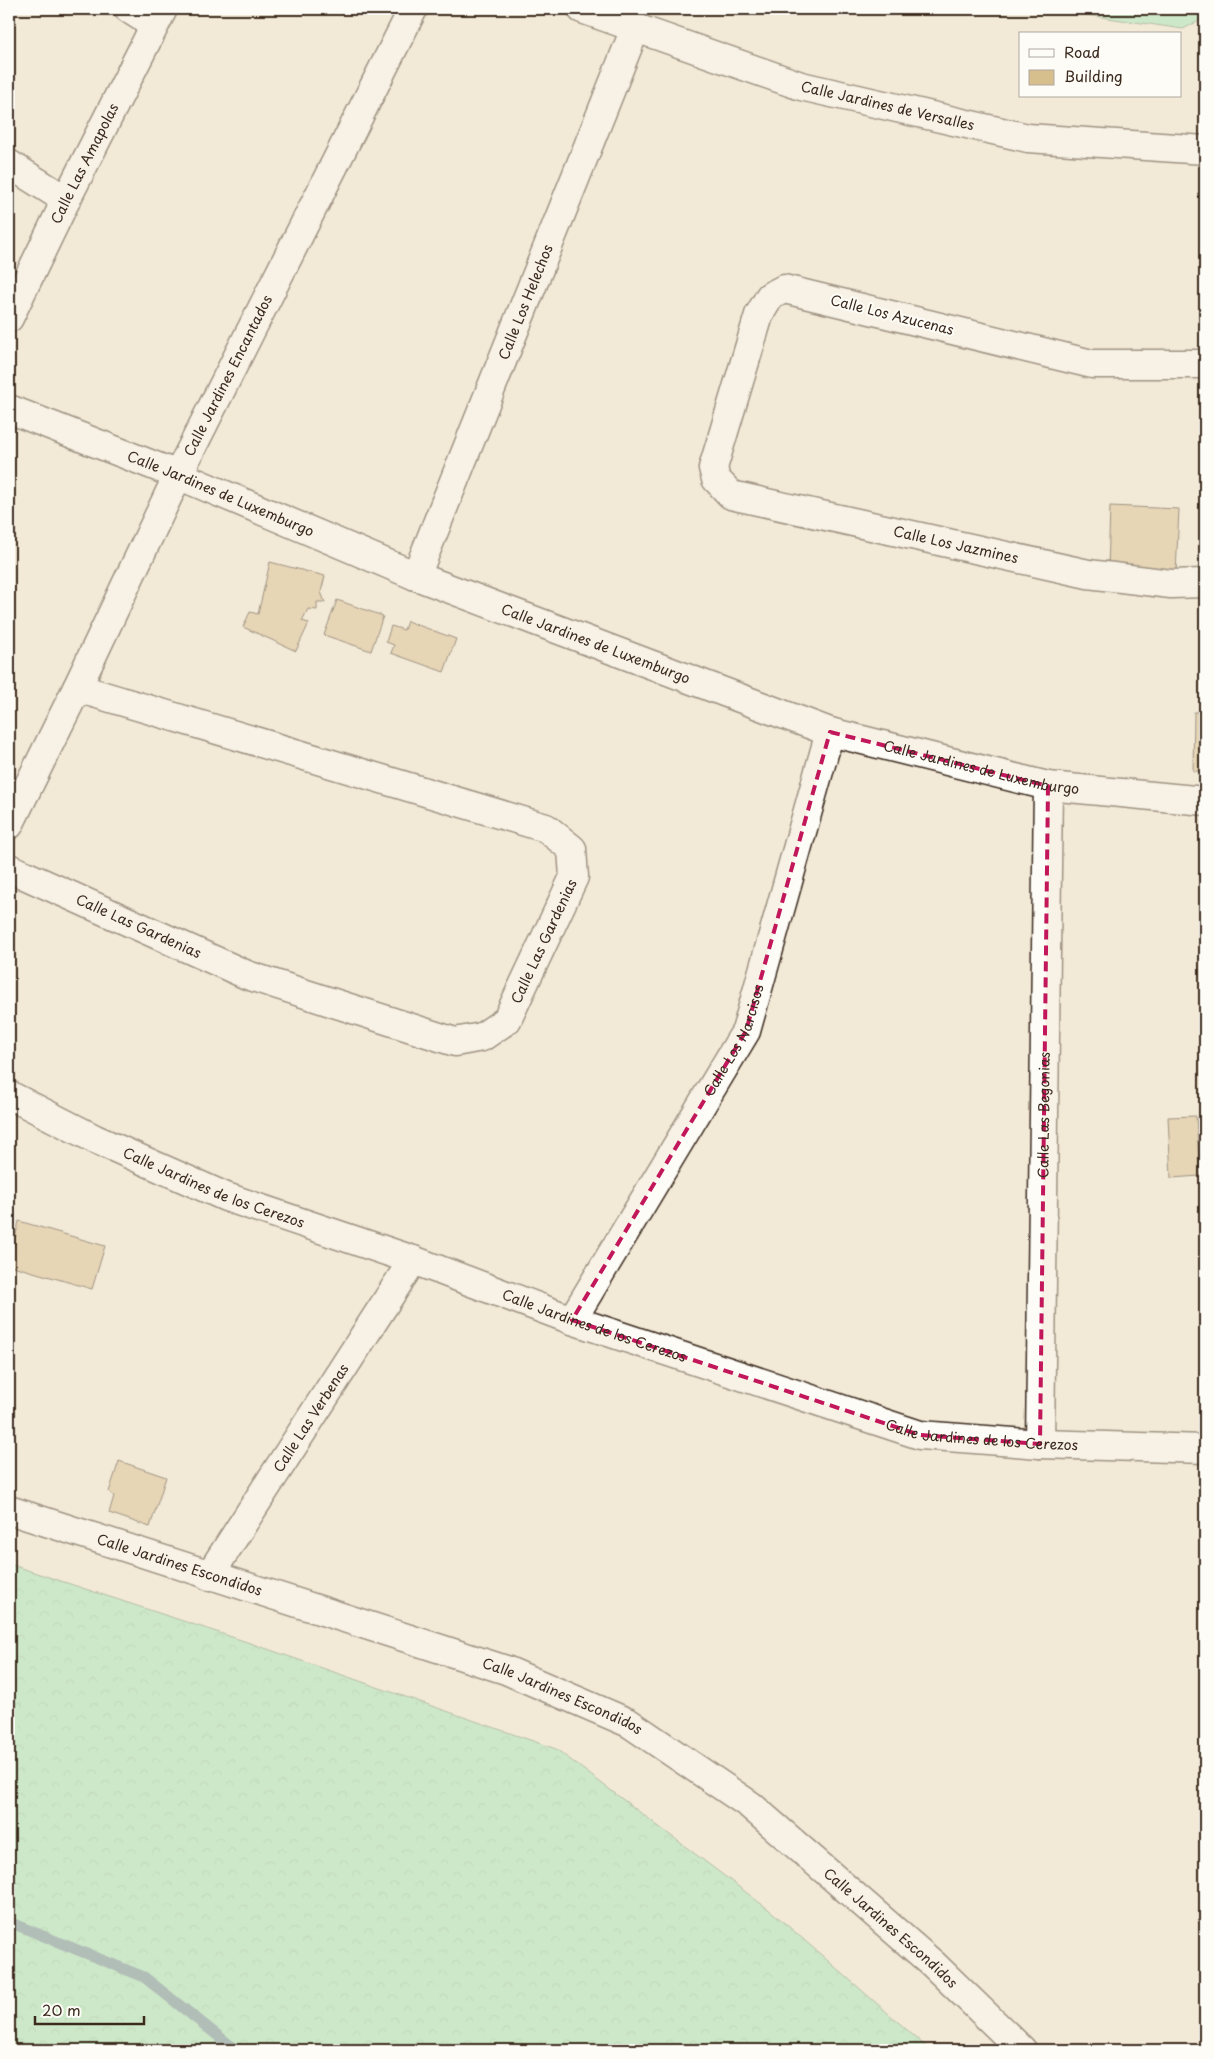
<svg xmlns="http://www.w3.org/2000/svg" width="1214" height="2059" viewBox="0 0 1214 2059" font-family="'Playpen Sans',sans-serif">
<defs>
<pattern id="forest-crowns" width="20" height="18" patternUnits="userSpaceOnUse" patternTransform="scale(1.25)"><rect width="20" height="18" fill="#9fe7b5"/><path d="M2 6a3 3 0 1 1 6 0M12 15a3 3 0 1 1 6 0" fill="none" stroke="#8ac69b"/></pattern>
</defs>
<rect width="100%" height="100%" fill="#f2e9d7"/>
<filter id="ink" filterUnits="userSpaceOnUse"><feTurbulence type="fractalNoise" baseFrequency=".02" numOctaves="2"/><feDisplacementMap in="SourceGraphic" scale="10" xChannelSelector="R" yChannelSelector="G"/><feConvolveMatrix kernelMatrix="1 2 1 2 8 2 1 2 1" color-interpolation-filters="sRGB"/></filter>
<g filter="url(#ink)">
<path fill="#9fe7b5" stroke="#6d886a" d="M1046,9H1205V18L1183,29Z"/>
<path fill="url(#forest-crowns)" stroke="#6d886a" d="M9,1564L247,1642L556,1749L772,1912L930,2050H9Z"/>
<g fill="none" stroke-linecap="round" stroke-linejoin="round">
<path stroke="#638891" stroke-width="11" d="M9,1922L144,1977L236,2050"/>
</g>
<path fill="#d7be8d" stroke="#3b2a1e" d="M1110,506L1179,509L1176,574L1108,571Z
M270,562L325,576L321,592L325,602H317V610L308,609L302,621L309,623L296,651L243,627L250,612L258,614Z
M337,600L383,616L371,651L324,635Z
M407,621L456,639L444,672L391,653L394,645L386,642L391,626L404,630Z
M1194,712H1205V771H1193Z
M1196,1116L1200,1176L1171,1178L1168,1117Z
M19,1221L105,1246L92,1289L9,1265Z
M119,1461L166,1477L150,1527L109,1513L114,1496L109,1492Z"/>
<g fill="none" stroke-linecap="round" stroke-linejoin="round">
<defs>
<g id="street">
<path d="M129,9L154,25"/>
<path id="s1" d="M582,9L801,86L1028,138L1205,150"/>
<path d="M9,164L66,200"/>
<path id="s2" d="M9,318L66,200L163,9"/>
<path id="s3" d="M1205,364H1092L784,289L770,296L759,315L713,468L716,479L731,495L1088,574L1171,584L1205,583"/>
<path id="s4" d="M9,409L178,475L416,576L830,732L1048,786L1205,801"/>
<path id="s5" d="M416,576L635,29"/>
<path id="s6" d="M9,825L77,688L178,475L413,9"/>
<path id="s7" d="M9,868L247,975L455,1042L482,1037L507,1020L574,877L572,849L546,828L77,688"/>
<path id="s8" d="M9,1095L95,1139L226,1197L413,1260L572,1320L920,1435L1040,1444L1205,1449"/>
<path id="s9" d="M572,1320L746,1031L830,732"/>
<path id="s10" d="M1040,1444L1048,786"/>
<path id="s11" d="M9,1510L506,1670L629,1723L750,1805L933,1964L1022,2050"/>
<path id="s12" d="M209,1576L413,1260"/>
</g>
</defs>
<use href="#street" stroke="#3b2a1e" stroke-width="31"/>
<use href="#street" stroke="#fdfcf7" stroke-width="28"/>
</g>
</g>
<path d="M0 0H1214V2059H0ZM830,732L1048,786L1040,1444L920,1435L572,1320L746,1031Z" fill="#f2e9d7" fill-opacity=".55" fill-rule="evenodd"/>
<path fill="none" stroke="#c2185b" stroke-width="4" stroke-dasharray="10 6" stroke-linejoin="round" d="M830,732L1048,786L1040,1444L920,1435L572,1320L746,1031Z"/>
<g text-anchor="middle" stroke-width="4" stroke-linejoin="round" paint-order="stroke">
<g font-size="14" fill="#3b2a1e" stroke="#fdfcf7">
<text dy="5" stroke="none"><textPath href="#s1" startOffset="321">Calle Jardines de Versalles</textPath></text>
<text dy="5" stroke="none"><textPath href="#s2" startOffset="172">Calle Las Amapolas</textPath></text>
<text dy="5" stroke="none"><textPath href="#s5" startOffset="295">Calle Los Helechos</textPath></text>
<text transform="translate(892 315) rotate(14)" y="5">Calle Los Azucenas</text>
<text dy="5" stroke="none"><textPath href="#s6" startOffset="500">Calle Jardines Encantados</textPath></text>
<text dy="5" stroke="none"><textPath href="#s4" startOffset="228">Calle Jardines de Luxemburgo</textPath></text>
<text dy="5" stroke="none"><textPath href="#s3" startOffset="891">Calle Los Jazmines</textPath></text>
<text dy="5" stroke="none"><textPath href="#s4" startOffset="632">Calle Jardines de Luxemburgo</textPath></text>
<text dy="5" stroke="none"><textPath href="#s4" startOffset="1038">Calle Jardines de Luxemburgo</textPath></text>
<text dy="5" stroke="none"><textPath href="#s7" startOffset="142">Calle Las Gardenias</textPath></text>
<text dy="5" stroke="none"><textPath href="#s7" startOffset="624">Calle Las Gardenias</textPath></text>
<text dy="5" stroke="none"><textPath href="#s9" startOffset="324">Calle Los Narcisos</textPath></text>
<text dy="5" stroke="none"><textPath href="#s10" startOffset="329">Calle Las Begonias</textPath></text>
<text dy="5" stroke="none"><textPath href="#s8" startOffset="225">Calle Jardines de los Cerezos</textPath></text>
<text dy="5" stroke="none"><textPath href="#s8" startOffset="630">Calle Jardines de los Cerezos</textPath></text>
<text dy="5" stroke="none"><textPath href="#s12" startOffset="188">Calle Las Verbenas</textPath></text>
<text dy="5" stroke="none"><textPath href="#s8" startOffset="1035">Calle Jardines de los Cerezos</textPath></text>
<text dy="5" stroke="none"><textPath href="#s11" startOffset="179">Calle Jardines Escondidos</textPath></text>
<text dy="5" stroke="none"><textPath href="#s11" startOffset="584">Calle Jardines Escondidos</textPath></text>
<text dy="5" stroke="none"><textPath href="#s11" startOffset="989">Calle Jardines Escondidos</textPath></text>
</g>
</g>
<rect width="1214" height="2059" fill="none" stroke="#fdfcf7" stroke-width="30"/>
<rect x="15" y="15" width="1184" height="2029" fill="none" stroke="#3b2a1e" stroke-width="2" filter="url(#ink)"/>
<rect x="1019" y="32" width="162" height="65" fill="#fdfcf7" stroke="#afa8a0"/>
<rect x="1029" y="49" width="25" height="8" fill="#fdfcf7" stroke="#afa8a0"/>
<text x="1064" y="58" font-size="15" fill="#3b2a1e">Road</text>
<rect x="1029" y="70" width="25" height="15" fill="#d7be8d" stroke="#afa8a0"/>
<text x="1064" y="82" font-size="15" fill="#3b2a1e">Building</text>
<path d="M35 2016v8h109v-8" fill="none" stroke="#3b2a1e" stroke-width="2.5"/>
<text x="42" y="2016" font-size="15" fill="#3b2a1e" stroke="#fdfcf7" stroke-width="4" paint-order="stroke">20 m</text>
</svg>
